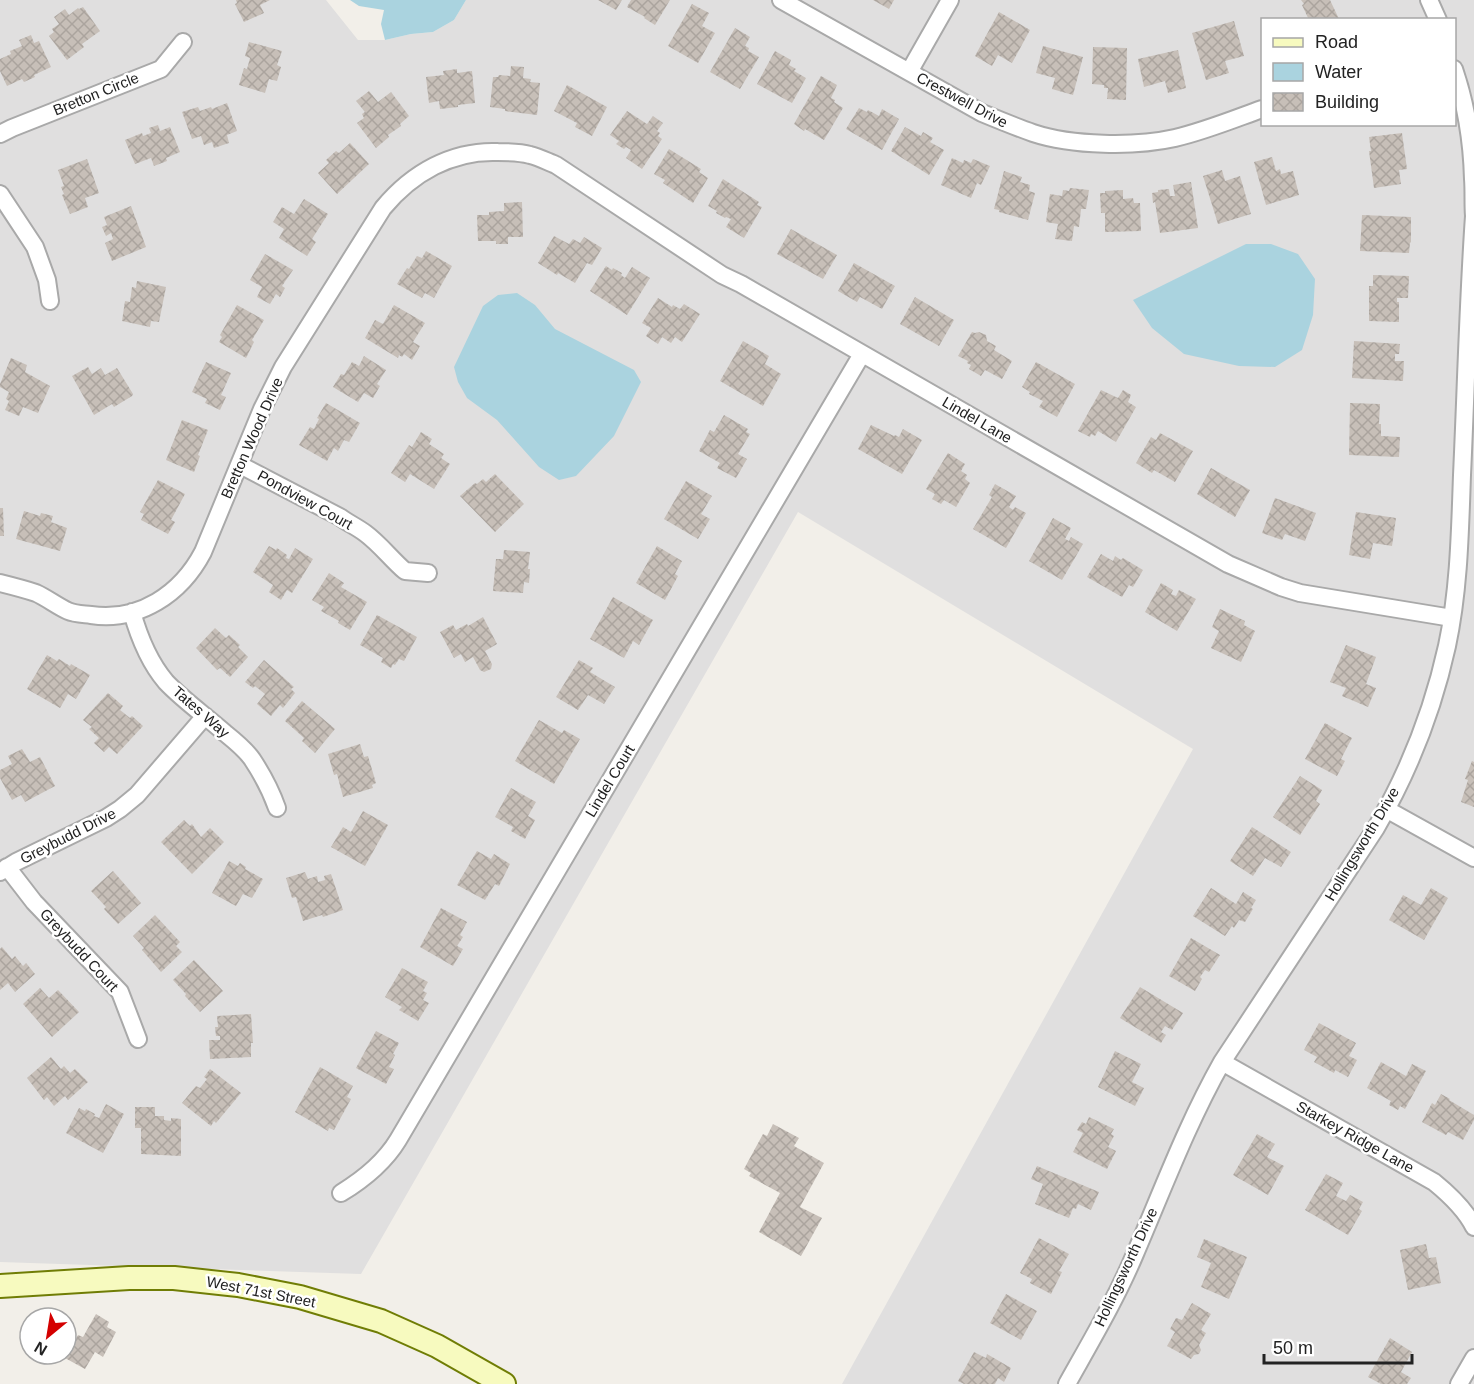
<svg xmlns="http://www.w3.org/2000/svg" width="1474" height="1384" viewBox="0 0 1474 1384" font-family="Arial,sans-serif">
<defs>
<pattern id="building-cross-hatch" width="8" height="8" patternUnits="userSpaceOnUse" patternTransform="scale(1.5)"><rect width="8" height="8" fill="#c7bfb8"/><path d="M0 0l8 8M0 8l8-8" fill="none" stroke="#aba49e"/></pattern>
</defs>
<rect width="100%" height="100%" fill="#f2efe9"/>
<path fill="#e0dfdf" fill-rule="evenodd" d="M0,0H326L358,40H385L411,34L433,32L454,20L466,0H1474V1384H842L1193,749L798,512L361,1274L0,1262ZM1262,20H1454V124H1262Z"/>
<path fill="#aad3df" d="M350,0H466L454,20L433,32L411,34L385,40L381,24L384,10L359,6Z
M1246,244H1271L1298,254L1315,279L1313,315L1302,350L1275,367L1239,366L1184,354L1152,328L1133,300Z
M517,293L535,305L555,329L634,370L641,382L614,436L576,476L559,480L539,467L497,420L467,398L458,382L454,367L483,306L498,295Z"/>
<path fill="url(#building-cross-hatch)" d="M236,0H270L260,5L264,13L244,22L235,4L237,3Z
M598,0H622L616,10Z
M631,0H670L655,25L644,18L645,17L627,7Z
M873,0H894L889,9Z
M1301,0H1330L1339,19L1309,20L1302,5L1304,4Z
M692,4L709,13L702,26L715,33L698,63L668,46Z
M83,7L100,31L82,44L84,47L67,60L49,36L54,32L52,29L59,24L54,17L65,9L69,15L78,8L79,9Z
M999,12L1030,30L1012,63L998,55L992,66L975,56Z
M1234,21L1244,56L1225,61L1229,73L1206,80L1192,33Z
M735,28L750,37L745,46L749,48L748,51L759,57L740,89L710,72Z
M31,35L34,43L39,41L51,67L34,75L35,77L24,82L22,79L7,86L0,71V59L11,54L10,51L22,46L19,40Z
M249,42L282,51L277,65L281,67L277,81L269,79L265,93L239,85L244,68L247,69L250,58L245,56Z
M1043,46L1083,57L1073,95L1052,89L1055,78L1036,73Z
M1093,47L1127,48L1126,100L1107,99L1108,88H1104V85L1092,84Z
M1178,50L1186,88L1168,93L1165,81L1144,87L1138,59Z
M775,51L791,60L789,65L796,69L794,71L806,78L792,103L757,84Z
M511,66L524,67L523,78L531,79L530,82L540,83L537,115L505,111V109L490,107L493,77H498L499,75L510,76Z
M457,69V73L472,71L475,103L458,105V107L440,109L439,101L429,103L426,77L444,75L443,71Z
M821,76L837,85L831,98L835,100L834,102L843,108L824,140L805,129L804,131L794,124Z
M567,85L607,107L592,136L575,127L577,123L554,111Z
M369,91L378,102L391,92L409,116L400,124L401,126L388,135L389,137L376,148L357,123L364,118L362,114L365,112L356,101Z
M227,103L237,131L227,135L229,143L214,148L212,142L204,145L201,136L192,139L182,112L198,107L200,111L211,107L212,109Z
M859,108L867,112L868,110L879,116L882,109L899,119L882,150L846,129Z
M627,111L647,124L653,116L663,123L657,131L660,133L658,136L662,139L642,169L626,158L631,150L626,147L624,149L616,144L619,141L610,135Z
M158,125L160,131L170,127L180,152L166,158L167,161L154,166L151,158L135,164L125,140L142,133L143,136L151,133L149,128Z
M905,127L921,136L923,132L933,138L930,142L944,150L929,175L891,151Z
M1402,133L1407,169L1399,170L1401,184L1374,188L1369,151H1371L1369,137Z
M350,143L369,164L337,194L318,173L329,163L326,160L336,151L339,153Z
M669,149L701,169L699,172L708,178L693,203L663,183L665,180L654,174Z
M1272,157L1276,171L1280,169L1281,174L1293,171L1299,195L1266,205L1254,162Z
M952,158L963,163L964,160L971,163L973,159L990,166L981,185L977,183L971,198L941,185Z
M87,159L99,193L85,198L88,207L70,214L62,195L64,194L61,187L64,186L58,170Z
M1222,170L1225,181L1240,176L1251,214L1218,224L1203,176Z
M1004,171L1022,177L1020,182L1030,185L1029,191L1035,193L1028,220L999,212V210L994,209Z
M723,179L759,202L757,205L762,207L744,238L726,227L731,219L726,217L725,218L716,213L717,211L708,206Z
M1191,182L1198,228L1160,233L1155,202L1153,203L1152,193L1158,192V190L1169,189L1170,196H1175L1173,185Z
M1070,188L1089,190L1086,209H1081L1079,227L1074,226L1072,241L1055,239L1058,224L1046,222L1050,194L1062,196L1063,190L1069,191Z
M1123,190V199L1133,198L1134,203H1140L1141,231L1105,232V213H1101L1100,193H1105V191Z
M304,199L328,214L312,239L316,242L307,256L279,238L284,229L273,222L282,207L294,214Z
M522,202L523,237H508V244H496V241H478L477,215H489V212L504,211V203Z
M131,206L146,247L112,261L105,243L113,239L111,233L106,236L102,227L107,225L104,217Z
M1362,215L1411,217V242L1410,243L1409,253L1360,251Z
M791,229L837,255L823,279L777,254Z
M554,236L569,244L573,239L580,243L584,237L602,248L592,265L587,263L575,283L558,273L557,275L538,263Z
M426,251L452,266L434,298L425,293L422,298L397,284L407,268L409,269L417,256L422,258Z
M265,254L293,270L282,286L285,288L280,297L276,294L270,304L257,297L262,287L250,280Z
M854,263L895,286L882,309L860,297L857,302L838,291Z
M606,266L612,270L613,268L622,273L621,275L625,278L632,267L650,278L627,315L590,291Z
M1373,275L1409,276L1408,298H1397V302H1399V322L1369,321V286H1373Z
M137,281L166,287L159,322L151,321L150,327L122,321L125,301L130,302L132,287L136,288Z
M915,297L954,320L939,346L900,324Z
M658,298L672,307L673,305L680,309L684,304L700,314L682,342L675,337L671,343L662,337L658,344L646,336L651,328L642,323Z
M237,305L264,320L252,340L254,342L246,358L219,342L222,337L220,335Z
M394,305L425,323L413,342L420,346L412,360L404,354L402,357L399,355L398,358L365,338L375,320L383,324Z
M972,332L975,333L979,332L986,335L987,341L996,346L994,350L1012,361L1002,379L985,370L981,376L969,369L971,365L967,363L968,361L958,356Z
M743,341L769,356L765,364L781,374L763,406L720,381Z
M1354,341L1400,344L1399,354H1395V361H1404L1403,381L1352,378Z
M364,356L386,370L377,384L380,386L373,398L364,393L358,402L333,387L341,374L344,375L352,362L359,366Z
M11,358L27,365L25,372L50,386L38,413L23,407L19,416L5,410L9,401L6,399L9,392L0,387V384Z
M206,362L231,373L221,395L226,397L220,410L205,403L207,399L192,392Z
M1036,362L1075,384L1057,417L1039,407L1043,401L1029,394L1030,392L1022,387Z
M88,367L92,374L101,368L105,375L117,368L133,394L132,396L114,407L112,404L94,415L72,376Z
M1101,390L1118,398L1123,390L1131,395L1128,402L1136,407L1116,442L1098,431L1095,436L1091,434L1090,437L1078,431Z
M326,403L360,423L349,442L344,440L338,451L334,448L327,461L299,445L310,427L314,429L319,419L317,418Z
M1350,403L1380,404L1379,424H1381V436L1400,437L1399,457L1349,455Z
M724,415L748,429L746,432L750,434L738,454L747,459L736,478L717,468L720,463L699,451L710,430L714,432Z
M182,420L208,430L198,455L200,456L194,472L166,460Z
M871,425L894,436L895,435L899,437L903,429L922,440L902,474L858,449Z
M421,432L432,439L429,444L444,454L441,458L450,464L434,489L410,474L405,482L391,473L409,445L412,447Z
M1160,433L1193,451L1175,482L1154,470L1152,473L1136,463L1151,437L1156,440Z
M948,453L965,464L961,471L967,475L965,479L970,483L956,507L944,500L941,504L932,499L935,494L926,489Z
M1211,468L1250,490L1235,517L1197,494Z
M495,474L524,504L495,532L460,496L475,483L477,484L483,479L486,482Z
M158,480L185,494L171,520L175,522L168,534L141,520L144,514L140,512Z
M686,481L712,496L701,514L710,519L698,539L664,519Z
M995,484L1016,496L1009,507L1013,510L1015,507L1026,513L1006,548L973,529L992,497L989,495Z
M1275,498L1316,513L1305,541L1285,534L1282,540L1262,533Z
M0,508H3L4,536H0Z
M24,511L40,516L41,513L53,516L51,522L67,528L60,551L16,539Z
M1356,512L1396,518L1392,546L1373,543L1370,559L1349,555Z
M1053,518L1071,528L1065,539L1069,541L1071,537L1083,544L1062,580L1029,561Z
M269,546L276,550L277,548L287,555L286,558L289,559L295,548L313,559L292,593L287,590L281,600L269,592L273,585L253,572Z
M657,546L682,561L675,574L678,576L665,600L636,583Z
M504,550L530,552L528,569H530L529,583L524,582L523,593L493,591L496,559H503Z
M1101,554L1113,561L1115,556L1121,560L1123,558L1143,570L1133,587L1129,585L1122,597L1087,577Z
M329,573L344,583L341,587L367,602L350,630L338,623L339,621L321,611L324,607L312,600Z
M1161,583L1173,590L1171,594L1176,596L1179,590L1196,599L1177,631L1145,612Z
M613,597L653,620L639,645L633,641L624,658L590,639Z
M1220,609L1245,621L1244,625L1255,631L1241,662L1211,648L1219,631L1212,627Z
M377,615L417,637L404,661L399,659L395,665L393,664L391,668L381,662L383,658L360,645Z
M483,617L497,644L485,651L492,664L491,669L484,672L480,670L473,657L465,662L461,654L454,658L440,632L453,625L456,630L467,624L468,626Z
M215,628L226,638L229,635L240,645L238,647L248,657L230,677L220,668L217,670L196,648Z
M1346,645L1376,657L1366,684L1376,688L1368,707L1342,696L1346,688L1330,682Z
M47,655L57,661L59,659L70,666L71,664L90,675L76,699L68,694L60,708L27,689Z
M264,660L294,687L291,689L295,693L283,708L280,705L271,716L257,704L265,694L255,686L253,688L245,682Z
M579,660L593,668L590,672L615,687L604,704L588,695L578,710L556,697Z
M108,693L123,706L120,710L130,718L132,716L143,726L117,754L109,747L104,752L94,743L99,738L89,729L92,727L83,720Z
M302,701L335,729L315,753L302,741L304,738L285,721Z
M539,720L562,733L564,730L580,739L554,784L515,761Z
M1325,723L1352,738L1341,759L1345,761L1337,776L1305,759Z
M360,744L364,757L368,756L376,783L372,785L373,788L343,797L337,774L334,775L328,754Z
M22,749L30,762L40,757L55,786L25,802L21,795L12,800L0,778V770L12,764L8,756Z
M1472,761L1474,762V807L1461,802L1468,780L1465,779Z
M1300,776L1322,790L1316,801L1320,804L1300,835L1273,817Z
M511,788L536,802L528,816L535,820L525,839L511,831L513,827L495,817Z
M363,811L388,825L365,866L331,847L343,827L351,832Z
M184,820L190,826L192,824L201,837L210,828L224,842L192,874L161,842Z
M1252,827L1291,852L1281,867L1265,858L1253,876L1230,861Z
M477,851L491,859L494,854L510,864L499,886L495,884L485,900L457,885Z
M229,861L238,866L240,863L246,867L245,869L263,879L252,898L243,894L236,906L212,893Z
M113,871L141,903L118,924L104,909L106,907L91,891Z
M305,872L308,879L317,876L318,882L325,880L324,876L331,874L343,910L323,917L322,915L303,921L296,897L292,898L286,878Z
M1211,888L1236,904L1243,892L1256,900L1251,908L1253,909L1245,922L1239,920L1234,928L1232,926L1225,936L1193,916Z
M1431,888L1448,898L1424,940L1389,920L1403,895L1421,905Z
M441,908L467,922L460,935L463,937L457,946L463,949L453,966L420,947Z
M155,915L180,942L176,946L182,952L161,972L142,950L144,948L133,936Z
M1191,938L1220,955L1209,972L1205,970L1200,977L1202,979L1195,991L1169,976Z
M2,947L12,959L15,956L23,966L26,963L35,974L15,992L8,983L0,990V949Z
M194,960L223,991L200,1012L185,996L186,994L173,980Z
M402,968L428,982L423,991L427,993L423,1000L429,1003L418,1021L399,1010L402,1007L385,997Z
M1140,987L1183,1013L1172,1030L1165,1026L1161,1032L1166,1035L1161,1043L1120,1018Z
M40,988L49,998L58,990L79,1012L52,1037L23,1004Z
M251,1014L253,1043H251V1057L210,1059L209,1040H220V1036H216L215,1027H218L217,1016Z
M1319,1023L1356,1043L1349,1056L1357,1060L1348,1077L1335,1070L1334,1073L1314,1062L1317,1057L1304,1050Z
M376,1031L399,1043L393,1054L395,1055L389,1067L394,1069L386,1084L356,1068Z
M1115,1051L1141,1064L1132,1082L1144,1088L1135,1106L1098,1087Z
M51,1057L61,1069L64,1066L70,1073L75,1069L88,1082L68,1100L65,1096L54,1106L47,1097L44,1100L27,1078Z
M1381,1062L1406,1076L1412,1064L1426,1071L1405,1109L1400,1106L1398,1110L1389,1105L1391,1101L1367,1088Z
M320,1067L353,1086L347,1097L351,1099L334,1130L329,1128L328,1131L295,1112Z
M210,1069L241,1093L216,1123L214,1121L211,1126L182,1103L196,1086L200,1088L207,1079L204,1077Z
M1441,1094L1450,1099L1449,1100L1474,1115V1120L1463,1140L1448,1132L1446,1135L1422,1122L1432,1103L1435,1105Z
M106,1104L124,1114L103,1153L66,1133L79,1108L85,1111L86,1109L95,1114L94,1116L99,1118Z
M135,1107H155V1116H164V1120L171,1121V1118L181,1119V1156L141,1154V1128H135Z
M1089,1117L1114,1129L1111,1134L1114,1136L1108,1147L1116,1151L1107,1169L1073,1152L1083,1133L1077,1130L1082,1122L1086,1124Z
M773,1124L799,1138L794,1146L824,1163L800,1207L822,1218L801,1256L759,1232L780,1193L749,1176L751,1173L744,1169L763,1134L767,1136Z
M1257,1134L1275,1144L1267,1157L1284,1166L1268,1195L1233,1175Z
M1037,1166L1099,1192L1091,1210L1078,1204L1076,1209L1073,1208L1069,1218L1035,1204L1043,1184L1031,1179Z
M1326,1174L1343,1183L1336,1196L1346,1201L1350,1195L1363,1202L1359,1209L1362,1211L1348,1235L1305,1210Z
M1039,1238L1069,1254L1059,1271L1062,1272L1051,1294L1030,1283L1032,1279L1020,1273Z
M1204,1239L1247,1257L1229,1299L1201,1287L1211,1263L1197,1257Z
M1426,1244L1429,1258L1436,1257L1441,1283L1408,1290L1400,1250Z
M1006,1294L1037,1311L1021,1340L990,1323Z
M1192,1303L1211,1314L1201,1330L1206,1333L1199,1345L1201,1350L1199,1354L1194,1355L1191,1359L1167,1346L1175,1332L1170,1329L1176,1318L1182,1320Z
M96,1314L109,1322L107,1327L116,1332L103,1357L95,1352L85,1369L65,1358L78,1335L83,1337Z
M1390,1338L1412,1352L1401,1372L1411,1378L1407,1384H1381L1368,1377Z
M974,1352L986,1358L987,1354L1011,1368L1004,1382L998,1378L995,1384H964L958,1381Z"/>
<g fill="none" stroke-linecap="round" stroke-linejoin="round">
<defs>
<path id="street" d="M781,0L982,113C999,120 1016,127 1033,133C1072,146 1135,147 1175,138C1205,131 1234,119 1262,109
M1429,0L1438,20
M909,72L950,0
M0,134L12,128L161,69L183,42
M0,194L35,247L47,280L50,301
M240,465L340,517C348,523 357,527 365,533C380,544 391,559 405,571L428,573
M0,583C12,586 24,589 36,593C47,598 57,606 68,611C75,614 83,614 91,615C139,622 181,594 203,552L262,409L283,367L383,208C412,173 452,150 498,152C509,152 520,152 530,155C539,157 548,162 556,165L722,275L741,284L1228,564L1281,587L1300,593L1452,618
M132,612C139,637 149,662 166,682C184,701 206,716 225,733C235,741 245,749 252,759C262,774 271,791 277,808
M1386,809L1474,858
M7,867L34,902L120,992L138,1039
M0,872L16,862L106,818L120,809L137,795L205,716
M1222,1062L1434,1182C1450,1195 1465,1209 1474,1227
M341,1193C364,1179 384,1163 398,1140L862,354
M1067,1384C1091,1341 1116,1299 1135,1254C1163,1189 1187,1124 1222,1062L1376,828C1409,771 1433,710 1447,646C1459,590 1460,532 1462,475C1466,389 1468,302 1474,216C1473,204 1474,191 1473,179C1472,142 1466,104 1454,69
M1459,1384L1474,1358"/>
<path id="secondary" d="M0,1286L129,1278H174L238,1285L264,1290L300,1297L381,1321L437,1346L504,1384"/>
</defs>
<use href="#street" stroke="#a9a9a9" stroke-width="20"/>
<use href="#secondary" stroke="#707d05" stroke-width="26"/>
<use href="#street" stroke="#fff" stroke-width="16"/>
<use href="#secondary" stroke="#f7fabf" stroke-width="22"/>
</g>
<g text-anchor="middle" stroke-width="5" stroke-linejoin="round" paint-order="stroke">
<g font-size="15" fill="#222" stroke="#fff">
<text transform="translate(96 94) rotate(-22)" y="5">Bretton Circle</text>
<text transform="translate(962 100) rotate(28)" y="5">Crestwell Drive</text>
<text transform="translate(977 420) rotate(30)" y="5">Lindel Lane</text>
<text transform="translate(252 438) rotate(-66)" y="5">Bretton Wood Drive</text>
<text transform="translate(305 500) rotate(29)" y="5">Pondview Court</text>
<text transform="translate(201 712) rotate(41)" y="5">Tates Way</text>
<text transform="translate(610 781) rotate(-59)" y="5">Lindel Court</text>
<text transform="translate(68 836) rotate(-27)" y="5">Greybudd Drive</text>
<text transform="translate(1362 844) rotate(-59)" y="5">Hollingsworth Drive</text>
<text transform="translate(79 950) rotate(47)" y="5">Greybudd Court</text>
<text transform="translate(1355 1137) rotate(29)" y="5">Starkey Ridge Lane</text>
<text transform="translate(1126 1267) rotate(-65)" y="5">Hollingsworth Drive</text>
<text transform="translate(261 1292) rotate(11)" y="5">West 71st Street</text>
</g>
</g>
<rect x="1261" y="18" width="195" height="108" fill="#ffffff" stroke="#a7a7a7" stroke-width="1.5"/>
<rect x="1273" y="38" width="30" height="9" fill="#f7fabf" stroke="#a7a7a7" stroke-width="1.5"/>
<text x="1315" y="48" font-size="18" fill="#222222">Road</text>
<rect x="1273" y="63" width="30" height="18" fill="#aad3df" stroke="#a7a7a7" stroke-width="1.5"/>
<text x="1315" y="78" font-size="18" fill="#222222">Water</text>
<rect x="1273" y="93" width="30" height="18" fill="url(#building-cross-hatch)" stroke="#a7a7a7" stroke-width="1.5"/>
<text x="1315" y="108" font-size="18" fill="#222222">Building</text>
<g transform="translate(48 1336) rotate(210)"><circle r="28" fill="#ffffff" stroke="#a7a7a7" stroke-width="1.5"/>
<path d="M0-4.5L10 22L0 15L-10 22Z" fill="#d40000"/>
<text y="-9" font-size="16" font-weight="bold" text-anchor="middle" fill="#222222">N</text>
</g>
<path d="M1264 1354v9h148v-9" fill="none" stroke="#222222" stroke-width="3"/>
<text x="1273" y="1354" font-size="18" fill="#222222" stroke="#ffffff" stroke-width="4.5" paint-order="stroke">50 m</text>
</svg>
